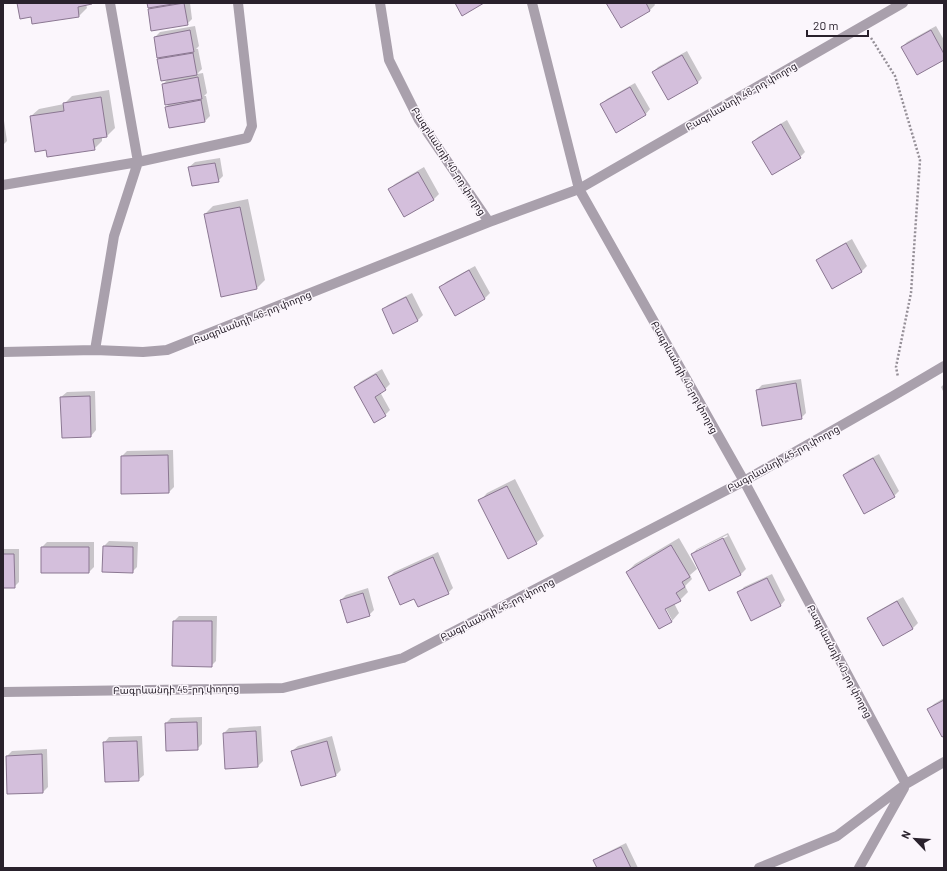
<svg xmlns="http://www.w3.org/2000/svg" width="947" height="871" viewBox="0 0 947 871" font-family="Barlow,'Noto Sans Armenian',sans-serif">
<rect width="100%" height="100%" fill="#fbf6fc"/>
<path fill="#0003" fill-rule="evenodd" d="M18,3H92L86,4L87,8L79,16H31Z
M148,3H190L192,19L187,24L149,10L152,7Z
M608,3H654L655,5L650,10L621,27Z
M195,26L199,46L196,49H198L202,69L197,74L203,73L207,93L204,96H206L210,116L205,121L166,107L169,104L163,84L168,79L158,60L161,57L155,37L160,32Z
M936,26L944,40V58L902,47L907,42Z
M687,51L702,78L697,83L653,72L658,67Z
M635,83L650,109L645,115L602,104L607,99Z
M109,90L115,128L107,136L102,137V141L94,149H47L31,116L39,109L64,104L72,96Z
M3,114L7,141L3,145Z
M787,120L805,152L800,157L753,142L758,137Z
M220,158L223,176L218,181L189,167L195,162Z
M424,167L439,194L434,199L405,216L390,189L395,184Z
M248,199L265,280L257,288L205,214L213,206Z
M852,239L867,266L862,271L833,287L818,260L823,255Z
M475,266L490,293L485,298L456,314L441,287L446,282Z
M412,293L423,315L418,320L394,332L383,310L388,305Z
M382,369L390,384L385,389L380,392L390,410L385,415L355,387L360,382Z
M801,379L806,413L801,418L757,390L762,385Z
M944,384V393L941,387Z
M95,391L96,430L91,436L61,397L67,392Z
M173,450L174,487L169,492L122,456L127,451Z
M879,454L899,491L894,496L844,475L849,470Z
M515,479L544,536L536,543L480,501L487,493Z
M728,533L746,569L741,574L710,589L692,554L697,549ZM727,535L728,536L697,552V550Z
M679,538L697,569L690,575L692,579L685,586L688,592L680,600L674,603L679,613L672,621L659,628L627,572L635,564ZM664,605L672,620H670L662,606Z
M109,541L138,542L137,567L132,572L103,571L104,546Z
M47,542H94V567L89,572L42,547Z
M3,549H19V582L14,587H3Z
M438,552L453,588L448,593L389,577L394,572Z
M772,574L785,600L780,606L739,593L744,587Z
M368,588L374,610L369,615L341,600L346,595Z
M903,597L918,623L913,628L868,618L874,613Z
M179,616H217L216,661L211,666L174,621Z
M944,698V735L929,709L934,704Z
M202,717V744L197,749L166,723L171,718Z
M261,726L263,761L258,766L224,733L229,728Z
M142,736L144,775L138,780L104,743L109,737Z
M332,736L341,770L336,775L302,784L292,751L298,746Z
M47,749L48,787L43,792L7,756L12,751Z
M626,843L638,868H598L595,861L600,856Z"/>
<path fill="#d4bfdc" stroke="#8b7792" d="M17,3H92V4L78,7L79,17L32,24L31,17L20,19Z
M147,3H179L148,8Z
M184,3L188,25L151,31L148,9Z
M455,3H484L462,16Z
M606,3H646L650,11L621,28Z
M190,30L194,52L157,58L154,37Z
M931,30L944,54V60L917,75L901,47Z
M193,53L197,75L161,81L157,59Z
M682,55L698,83L668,100L652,72Z
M198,77L202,99L165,105L162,84Z
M630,87L646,115L616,133L600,104Z
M101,97L107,137L93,139L95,150L47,157L46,150L35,152L30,116L64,111L63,103Z
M201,100L205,122L169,128L165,107Z
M781,124L801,158L772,175L752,142Z
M215,163L219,182L192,186L188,167Z
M418,172L434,200L404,217L388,189Z
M240,207L257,289L221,297L204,214Z
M846,243L862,272L832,289L816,260Z
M469,270L485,299L455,316L439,287Z
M406,297L418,321L393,334L382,309Z
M376,374L386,390L375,397L386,416L374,423L354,387Z
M796,383L802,419L762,426L756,390Z
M90,396L91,437L62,438L60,397Z
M168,455L169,493L121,494V456Z
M873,458L895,497L864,514L843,475Z
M507,486L537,544L508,559L478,500Z
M723,538L741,575L709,591L691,554Z
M671,545L690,577L682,582L685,587L676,593L681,601L665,609L672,622L659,629L626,572Z
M103,546L133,547V573L102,572Z
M41,547H89V573H41Z
M3,554H14L15,588H3Z
M433,557L449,594L418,607L414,599L400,605L388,577Z
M767,578L781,606L751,621L737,592Z
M363,593L370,616L347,623L340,600Z
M897,601L913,629L883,646L867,618Z
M173,621H212V667L172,666Z
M944,700V736L942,737L927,709Z
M197,722L198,750L166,751L165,723Z
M256,731L258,767L225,769L223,733Z
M137,741L139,781L105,782L103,742Z
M327,741L336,776L301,786L291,751Z
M42,754L43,793L7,794L6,756Z
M621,847L631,868H597L593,860Z"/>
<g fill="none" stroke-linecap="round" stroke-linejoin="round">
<path stroke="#958f97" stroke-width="2.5" stroke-dasharray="2 2" stroke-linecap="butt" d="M871,38L895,76L920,160L911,293L896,367L898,377"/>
<path stroke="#a9a0ac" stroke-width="10" d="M380,3L389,60L419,120L489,222L579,189L744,481L906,784
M532,3L579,189L903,3
M3,185L138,162L247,138L252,126L238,3
M95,350L114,236L138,162L110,3
M3,352L95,350L143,352L167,350L489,222
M3,692L283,688L403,658L744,481L893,396L944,366
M759,868L837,836L906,784L944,762
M859,868L904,788"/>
</g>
<g text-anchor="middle" stroke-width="3" stroke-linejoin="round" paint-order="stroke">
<g font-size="10" fill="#29212c" stroke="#fbf6fc">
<text transform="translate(741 96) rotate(-30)" y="4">Բագրևանդի 46-րդ փողոց</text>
<text transform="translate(449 161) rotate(57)" y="4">Բագրևանդի 40-րդ փողոց</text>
<text transform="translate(252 317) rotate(-22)" y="4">Բագրևանդի 46-րդ փողոց</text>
<text transform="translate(685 377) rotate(61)" y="4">Բագրևանդի 40-րդ փողոց</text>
<text transform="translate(783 458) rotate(-29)" y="4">Բագրևանդի 45-րդ փողոց</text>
<text transform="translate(497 609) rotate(-27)" y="4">Բագրևանդի 45-րդ փողոց</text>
<text transform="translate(840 661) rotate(62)" y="4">Բագրևանդի 40-րդ փողոց</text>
<text transform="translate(176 689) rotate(-1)" y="4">Բագրևանդի 45-րդ փողոց</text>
</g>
</g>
<rect width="947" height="871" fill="none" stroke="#29212c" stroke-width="8"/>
<g transform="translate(915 839) rotate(295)" stroke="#fbf6fc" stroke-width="3" paint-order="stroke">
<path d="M0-3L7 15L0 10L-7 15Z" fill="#29212c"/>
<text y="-6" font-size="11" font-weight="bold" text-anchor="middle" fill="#29212c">N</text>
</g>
<path d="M807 30v6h61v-6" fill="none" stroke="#29212c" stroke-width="2"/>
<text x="813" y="30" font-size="12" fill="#29212c" stroke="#fbf6fc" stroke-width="3" paint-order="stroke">20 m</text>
</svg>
